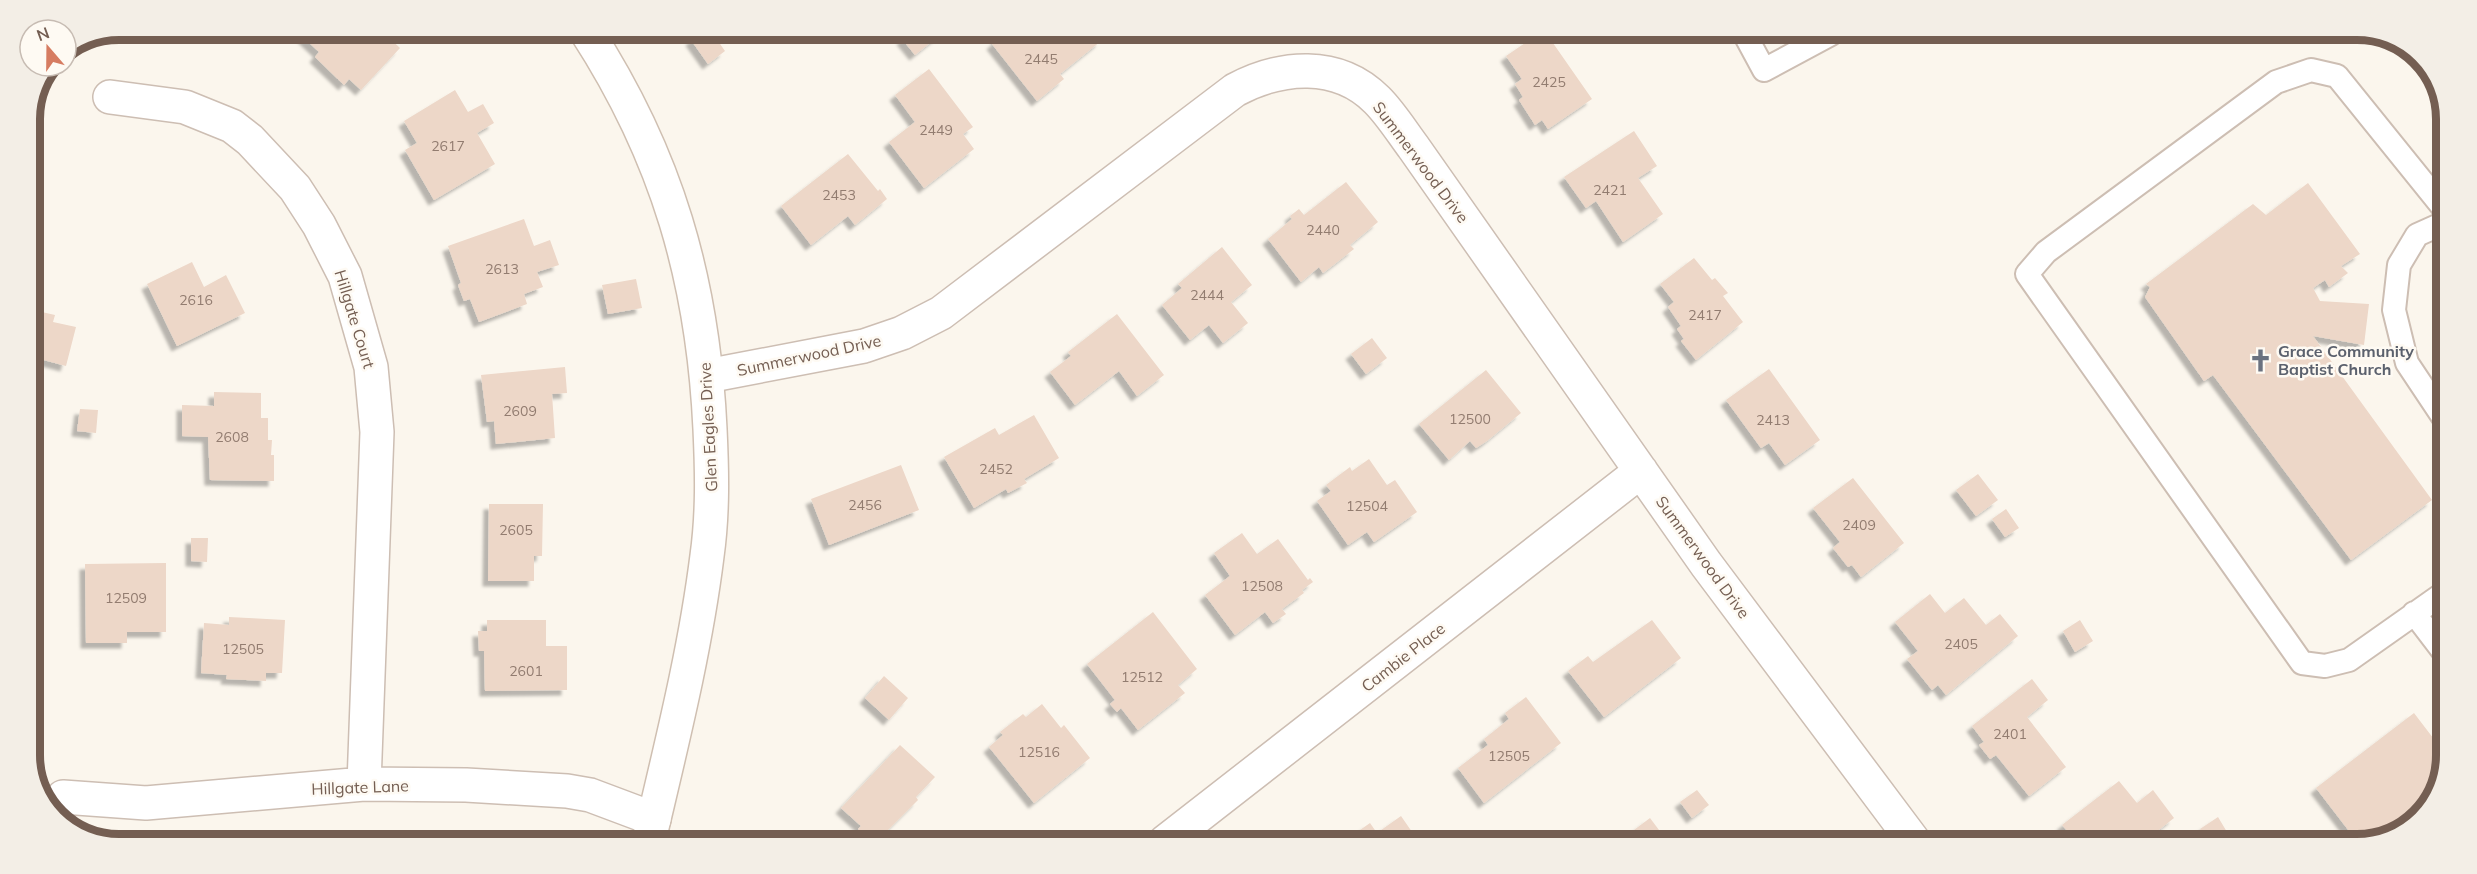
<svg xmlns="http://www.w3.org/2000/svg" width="2477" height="874" viewBox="0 0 2477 874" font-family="Mulish,sans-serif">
<defs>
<filter id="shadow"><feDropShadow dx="-5.5" dy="5.5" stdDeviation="1.5" flood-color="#0004"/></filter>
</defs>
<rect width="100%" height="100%" fill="#fbf6ed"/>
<path fill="#edd7c8" filter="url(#shadow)" d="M307,30L382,31L400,48L361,90L349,79L344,85L315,57L319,52L302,36Z
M703,31H711L725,51L708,64L691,40Z
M912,32H937L940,35L915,55L902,39Z
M999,32H1094L1101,41L1060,74L1064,79L1037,101L992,44L998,39L995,36Z
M1540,33H1546L1592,99L1548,129L1542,120L1535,125L1519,100L1523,97L1515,84L1522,79L1506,56Z
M929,69L973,127L963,134L974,149L924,188L889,142L915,122L895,95Z
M455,90L468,112L483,104L494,123L477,133L495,164L434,200L405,150L417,143L404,121Z
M1634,131L1657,166L1638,178L1663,214L1623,242L1596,201L1586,208L1564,177Z
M848,154L878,191L880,189L887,199L855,225L848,216L811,245L781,206Z
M1346,182L1378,222L1350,245L1354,249L1323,273L1319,267L1301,282L1268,239L1292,219L1290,216L1299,209L1304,215Z
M2308,183L2360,254L2341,266L2348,273L2329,287L2325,280L2313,288L2320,301L2369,304L2364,345L2313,336L2432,500L2351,560L2213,375L2204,381L2145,297L2150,287L2146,284L2253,204L2266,215Z
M524,219L534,246L550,240L559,265L537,272L543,287L524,294L527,304L479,322L470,299L464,301L458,285L461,283L448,246Z
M1222,247L1252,285L1231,302L1248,323L1223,343L1209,325L1190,340L1162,305L1182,288L1178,284Z
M1694,258L1712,280L1715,278L1728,293L1723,296L1743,322L1696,360L1681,341L1684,339L1677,329L1681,326L1668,307L1674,302L1660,284Z
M192,262L204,287L226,275L245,313L177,346L147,284Z
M636,279L642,308L608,314L602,285Z
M33,310L55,315L53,322L76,327L66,366L40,359L37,371L30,369V315Z
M1117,314L1164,375L1137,396L1119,371L1075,405L1050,372L1071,356L1068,352Z
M1372,338L1387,358L1366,374L1351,354Z
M565,367L567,393L552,394L555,438L496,444L494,421L487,422L481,375Z
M1769,369L1820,440L1785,465L1769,443L1761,448L1726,400Z
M1486,370L1521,413L1487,441L1476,448L1470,441L1449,460L1419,424Z
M214,392L261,393V418H268V440H272L271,455H274V481L210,480L208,437L182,436V405L214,406Z
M80,409L98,410L96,433L77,431Z
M1034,415L1059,458L1024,479L1027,483L1008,493L1006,489L974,508L944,457L995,428L999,435Z
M1369,459L1387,485L1395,480L1417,512L1374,542L1367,532L1348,545L1317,501L1331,491L1326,485L1350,467L1352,471Z
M901,465L919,510L829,545L811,499Z
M1978,474L1998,500L1976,516L1956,490Z
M1853,478L1904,543L1861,577L1852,565L1848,567L1833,548L1840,542L1813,508Z
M489,504H543L542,556H534V581H488Z
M2006,509L2019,528L2005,537L1992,519Z
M1242,533L1257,554L1278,539L1308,580L1310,578L1313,582L1302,590L1304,593L1282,609L1286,614L1273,623L1265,612L1235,635L1205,595L1230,576L1214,553Z
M191,538H208L207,562L191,561Z
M166,563V632H127V643H86L85,564Z
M1930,594L1945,613L1964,598L1986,625L2000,614L2018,636L1946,695L1938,685L1932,690L1907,659L1918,651L1895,622Z
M1153,612L1197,669L1178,685L1185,693L1138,730L1121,708L1117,712L1110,704L1115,700L1087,664Z
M229,617L285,620L282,673H266V681L226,679L227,675L201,673L204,623L229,625Z
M487,620H546V646H567V690L485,691L484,651H479L478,631H487Z
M1652,620L1681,658L1604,717L1568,671L1588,656L1593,662Z
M2080,620L2093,641L2075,652L2063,631Z
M884,676L908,698L889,720L865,698Z
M2032,679L2048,700L2027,717L2066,767L2029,796L1996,755L1990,759L1979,745L1984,742L1972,726Z
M1526,697L1561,743L1484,803L1458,768L1488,745L1484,739L1509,719L1505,713Z
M1042,704L1061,728L1064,725L1090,758L1034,803L989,747L1003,735L1000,732L1023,714L1026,717Z
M2414,713L2443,751L2442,783L2412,826L2359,844L2316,788Z
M900,745L935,777L916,797L918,800L877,841L868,833L865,837L858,829L861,826L841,808Z
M2119,781L2137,803L2153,790L2174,818L2141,844L2078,843L2062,825Z
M1697,790L1709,805L1692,818L1680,802Z
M1401,816L1419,842H1343L1370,823L1377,833Z
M2218,817L2227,832L2210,843L2200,829Z
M1650,818L1665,838L1658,843H1637L1630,833Z"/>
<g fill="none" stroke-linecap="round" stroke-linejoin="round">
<defs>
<path id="lane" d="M1744,33L1764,70L1831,34
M2445,420L2407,363L2394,310L2399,265L2417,235L2446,222
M2444,593L2349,660L2325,666L2302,663L2027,274L2046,252L2276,82L2311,70L2337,76L2446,211
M2414,613L2443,651"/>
<path id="street" d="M110,97L185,107L232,126L250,140L295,188L319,225L345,276L371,367L377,432L364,784
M707,376L864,346L902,333L941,313L1235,90C1280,66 1337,60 1377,100C1391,114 1402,132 1414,148L1706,564L1915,843
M63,797L146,803L364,784L466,785L567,791L590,795L654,819
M1165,842L1641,471"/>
<path id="secondary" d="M586,31C667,156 703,280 710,429C712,471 713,513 707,556C695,652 671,746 649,840"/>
</defs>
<use href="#lane" stroke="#cdbeb3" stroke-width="26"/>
<use href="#street" stroke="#cdbeb3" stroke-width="36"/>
<use href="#secondary" stroke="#cfbfb1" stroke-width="36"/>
<use href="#lane" stroke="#fff" stroke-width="22"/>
<use href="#street" stroke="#fff" stroke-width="33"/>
<use href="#secondary" stroke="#fff" stroke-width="33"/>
</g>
<defs>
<symbol id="church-bare" viewBox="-9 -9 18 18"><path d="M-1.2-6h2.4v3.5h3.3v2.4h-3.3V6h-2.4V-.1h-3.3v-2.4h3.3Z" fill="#6b7280" stroke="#fefaf3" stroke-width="2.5" paint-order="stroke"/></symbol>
</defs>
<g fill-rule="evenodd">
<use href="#church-bare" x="2244" y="344" width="33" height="33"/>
</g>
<g text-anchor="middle" stroke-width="5" stroke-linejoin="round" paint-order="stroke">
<g font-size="14" fill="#927c70">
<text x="1041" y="64">2445</text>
<text x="1549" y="87">2425</text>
<text x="936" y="135">2449</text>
<text x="448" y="151">2617</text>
<text x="1610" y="195">2421</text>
<text x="839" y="200">2453</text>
<text x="1323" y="235">2440</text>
<text x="502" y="274">2613</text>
<text x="1207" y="300">2444</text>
<text x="196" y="305">2616</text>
<text x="1705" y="320">2417</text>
<text x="520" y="416">2609</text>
<text x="1470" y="424">12500</text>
<text x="1773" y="425">2413</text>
<text x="232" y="442">2608</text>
<text x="996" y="474">2452</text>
<text x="865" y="510">2456</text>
<text x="1367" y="511">12504</text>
<text x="1859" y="530">2409</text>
<text x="516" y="535">2605</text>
<text x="1262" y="591">12508</text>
<text x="126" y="603">12509</text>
<text x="1961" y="649">2405</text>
<text x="243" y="654">12505</text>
<text x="526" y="676">2601</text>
<text x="1142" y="682">12512</text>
<text x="2010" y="739">2401</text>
<text x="1039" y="757">12516</text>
<text x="1509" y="761">12505</text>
</g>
<g font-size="16" fill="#745e52" stroke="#fefaf3">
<text transform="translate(1421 162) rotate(53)" y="6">Summerwood Drive</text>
<text transform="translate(355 319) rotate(73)" y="6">Hillgate Court</text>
<text transform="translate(809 355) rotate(-12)" y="6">Summerwood Drive</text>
<text transform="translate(708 427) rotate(-93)" y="6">Glen Eagles Drive</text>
<text transform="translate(1703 557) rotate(54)" y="6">Summerwood Drive</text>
<text transform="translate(1403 657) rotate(-38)" y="6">Cambie Place</text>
<text transform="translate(360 787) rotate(-2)" y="6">Hillgate Lane</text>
</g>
<g font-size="16" font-weight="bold" fill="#5b616d" stroke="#fefaf3" text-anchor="start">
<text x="2278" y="357">Grace Community<tspan x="2278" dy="18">Baptist Church</tspan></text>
</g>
</g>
<path d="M0 0H2477V874H0ZM119 40H2357A79 79 0 0 1 2436 119V755A79 79 0 0 1 2357 834H119A79 79 0 0 1 40 755V119A79 79 0 0 1 119 40Z" fill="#f3eee6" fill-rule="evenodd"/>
<path fill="none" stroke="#745e52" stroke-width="8" d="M119 40H2357A79 79 0 0 1 2436 119V755A79 79 0 0 1 2357 834H119A79 79 0 0 1 40 755V119A79 79 0 0 1 119 40Z"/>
<g transform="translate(48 48) rotate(340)"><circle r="28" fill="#fefaf3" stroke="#c7bcb3" stroke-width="1.5"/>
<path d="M0-4.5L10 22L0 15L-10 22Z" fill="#d67c61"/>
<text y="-9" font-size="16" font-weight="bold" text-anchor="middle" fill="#745e52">N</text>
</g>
</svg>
